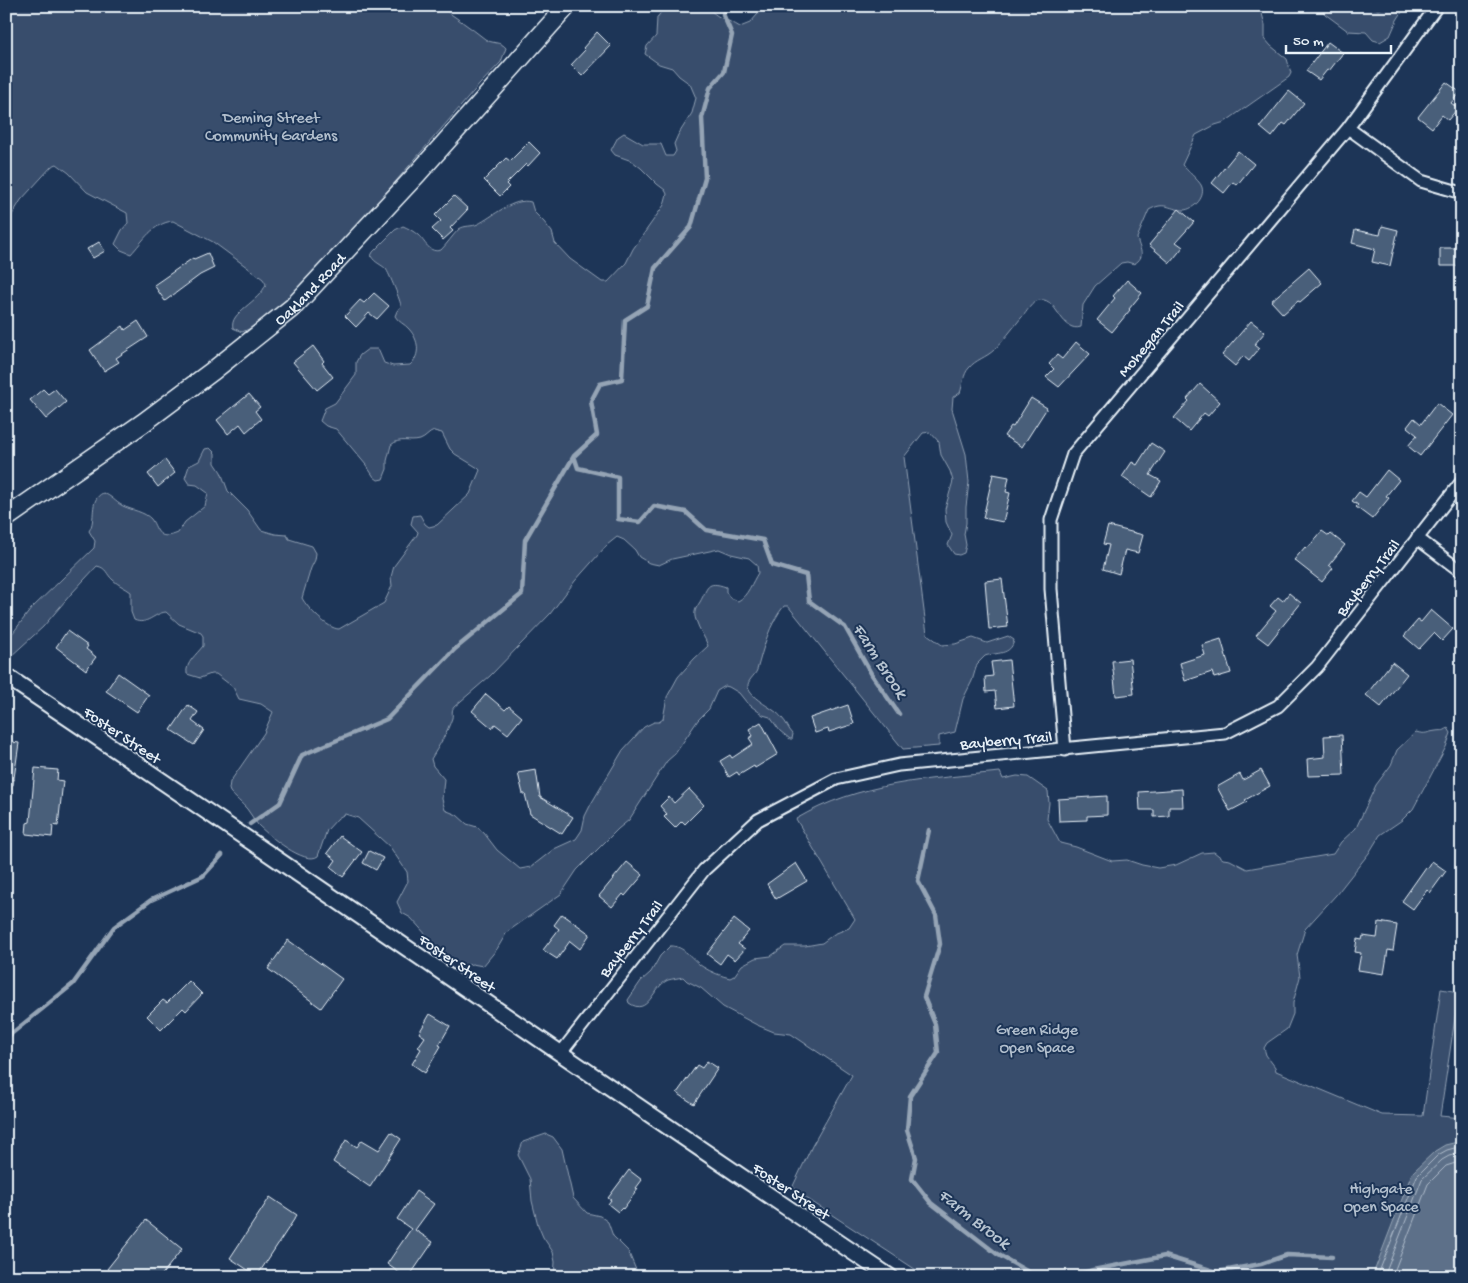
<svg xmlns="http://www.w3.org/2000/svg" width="1468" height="1283" viewBox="0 0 1468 1283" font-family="'Gochi Hand',sans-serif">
<rect width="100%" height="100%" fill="#1d3557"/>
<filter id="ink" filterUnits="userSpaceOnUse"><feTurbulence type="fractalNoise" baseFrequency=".02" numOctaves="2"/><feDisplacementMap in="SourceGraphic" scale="10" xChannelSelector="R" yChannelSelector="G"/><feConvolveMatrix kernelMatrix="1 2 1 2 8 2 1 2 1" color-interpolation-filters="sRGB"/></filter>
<g filter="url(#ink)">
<path fill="#374d6c" stroke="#909fb2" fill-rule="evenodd" d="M6,6H439C455,17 470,27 485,39C491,44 501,41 506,48L501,62L480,84L293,300L258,325L242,332L233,328C229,312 260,302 266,284L263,279L213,242L173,221C153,223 143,241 131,254L121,250L115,244L122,230L128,223L127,213L87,192L69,173L57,164L52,166L21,200L6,225Z
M665,6H708C715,19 728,19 740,27L750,23L765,6H1260L1265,25V39L1271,46L1287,59L1291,73L1289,77L1225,122L1215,125L1196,135L1182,165C1186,169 1199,181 1201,185C1207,196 1194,210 1183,210C1168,209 1165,201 1149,210L1137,238C1139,249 1147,256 1134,264L1127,262L1121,263L1095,286L1083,305L1081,327C1063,333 1057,302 1044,300C1032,298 1028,312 1021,318C1012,329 1004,340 994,350C987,357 975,360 969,368C963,374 963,385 960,393L953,397L952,409L966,454L969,482L966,507V523L964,534L966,545L964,553L959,555L954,554L948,545L952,535L946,522L945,509L953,481L950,471L941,455L939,442L930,432L923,433L904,457L927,634L942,645L955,644L973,638L987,643L1008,636L1014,640C1011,656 996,652 985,656L977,664L972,681L963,699L955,732L939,736V746L903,749L788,606H784C769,624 763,649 757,670C755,676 747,680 748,687C751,700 775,708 782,718C787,723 788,729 793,734L792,739H790L780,731L770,717L763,715L747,703L739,693L729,687L725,686L717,691L709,709L698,720L675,754L667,761L629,820L618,829L577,870L561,894L507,932L497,949L483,966L472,964L464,966L454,961L437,947L411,918L402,913L397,902L408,881L407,872L390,847L358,818L345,814L338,818L327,830L318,856C305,866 268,835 258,825C254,820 251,814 247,809C242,803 235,798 230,792L229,789L230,782L264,733L273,712L261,704L239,699L233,687L216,674H211L200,678L187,674C185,663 197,654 203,646V636L201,633L179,624L166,612C154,613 147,626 134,620L131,612V592C126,588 118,585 113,580C106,574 107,568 97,566L71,594L43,627L10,657H6V642L31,609L94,548L95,541L89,531C97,519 88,500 103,493C112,496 115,502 123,506C131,510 145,512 151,519C155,524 156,532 162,535C167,537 173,535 178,533L185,522L205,506L208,493L197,485L189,484L185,478L189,466L199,461L205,449L210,448L215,453V463L221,472L228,491L247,510L261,530L275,534L287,535L289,539L312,546L316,553L315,560L311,568L302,598C307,608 328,629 339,629L384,603L392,586L391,577L394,566L417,535L418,532L411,524L413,516L420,515L425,524L429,527L437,525L470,494L480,470L478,468L455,454L450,449L442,433L434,431C428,433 426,438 420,440C409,443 400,437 391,445L387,461V469L383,479L378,480L374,477L366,465L336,429L326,426L320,421L325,408L335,403L356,375V362L360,355L368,349H378L384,363L393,366L410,365C421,355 419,340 409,329C405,324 398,322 395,316L397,311L401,306C401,302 389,273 386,269C381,264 375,263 371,256L373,252L395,230L403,226C408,228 413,231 418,235C425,241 429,254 441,250C447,244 453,235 459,229C465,225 472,227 478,224C492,217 514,197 531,202L534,212L544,222L552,232L555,243L570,259L602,282H608L626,263L633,249L664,205L667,194L665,190L657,184L641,168L632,161L615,155L611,150L618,137L624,133L643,144H661L666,156H673L676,151L674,144L678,135L692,113L696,98L690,84L679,76L672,68L659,64L645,54L647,46L656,36L657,18ZM617,537L624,540L635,550L639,557L649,563L659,565L672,559L719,549L731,554L749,558L757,565L758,573C752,582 748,596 738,601L730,598L726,592V587C706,580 708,588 700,602C696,608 693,612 696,620C699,630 705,637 708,646L694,659L678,677L667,697L663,719L659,722H654L644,727L623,750L591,804L585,816L582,830L576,839L554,849L531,867L520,869L497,850L484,833L477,827L467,824L457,815L445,810L442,799L444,779L433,766L431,759C439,746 447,733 452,718C453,713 451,711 454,707L490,676L550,614L575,581L607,545Z
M1319,6H1372L1378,10L1385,6H1402L1404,9L1397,20L1390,36L1380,42L1373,40L1366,32L1348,31L1325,14Z
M1448,728L1451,733L1446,747L1413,809L1402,820L1380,835L1369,853L1336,895L1305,929L1297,955L1300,977L1293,1003V1014L1287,1029L1267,1043L1264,1048L1266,1055L1275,1067L1276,1071L1382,1115L1423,1116L1441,989L1459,992L1440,1116L1462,1118V1277H927L800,1194L793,1186L812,1146L852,1075L791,1034L774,1032L757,1025L723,1007L701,988L687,981L683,977C678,978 672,979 668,980C652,987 649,1017 629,1003L628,1000L641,981L651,972L660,956L670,946C684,945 692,960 703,967C711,972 721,976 730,978L734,976L742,965L755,958L771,956L785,946H805L822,943L834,934L849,928L855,919L796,819C859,782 929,779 1000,772L1003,779L1017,776L1028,777L1048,791L1049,803L1047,819L1060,843L1076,847L1112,861L1127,860L1142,865L1158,868L1176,865L1202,853L1214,852L1223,859L1230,860L1247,869L1333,854L1341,842L1356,828L1376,785L1391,765L1397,750L1416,732C1426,735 1427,732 1436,731C1442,730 1443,732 1448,728Z
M546,1134L553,1137L562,1149L573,1198L587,1213L600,1216L608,1222L613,1236L628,1251L639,1277H554L555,1262L553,1252L543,1237L538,1225L532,1201L530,1179L518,1155L523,1142Z"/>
<path fill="#5d7089" stroke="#95a4b5" d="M1462,1141V1277H1372L1412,1173L1435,1151L1445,1145Z"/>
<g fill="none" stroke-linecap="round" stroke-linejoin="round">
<path stroke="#b0bdcc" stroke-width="1" d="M1377,1277L1417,1176L1438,1155L1447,1150L1462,1146
M1384,1277L1422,1179L1442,1160L1449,1156L1462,1153
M1392,1277L1428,1184L1446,1166L1462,1161"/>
<path stroke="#95a4b5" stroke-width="4.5" d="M727,6L723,14L732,35L724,72L710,88L702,118L705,178L691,227L655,268L647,306L625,320L622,379L600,384L591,401L597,435L574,456L578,468L618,477V519L640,522L654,506L686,512L706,530L763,540L772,565L806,575L809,601L845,627L872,675L899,714
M250,824L280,803L302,755L387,719L455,649L522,594L525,540L574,456
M929,830L918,881L936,915L940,944L924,997L935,1024L938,1053L910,1096L907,1130L916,1158L912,1179L931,1203L997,1254L1037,1277
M6,1038L73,984L114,927L151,900L203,876L222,855
M1071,1277L1093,1270L1165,1256L1217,1272L1261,1264L1287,1255L1332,1257"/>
</g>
<path fill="#495e7a" stroke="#e8f1f8" d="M597,32L611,46L582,76L571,65L585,50L583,48Z
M1328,42L1343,53L1329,71L1327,70L1319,80L1306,71Z
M1446,82L1460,92L1451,103L1458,108L1448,120L1442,115L1432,128L1418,117Z
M1289,91L1304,103L1286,125L1283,123L1272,137L1260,127Z
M529,142L540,153L528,166L526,164L506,184L509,187L500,196L484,180L506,158L510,161Z
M1238,151L1254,164L1237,185L1233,182L1224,193L1212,183Z
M454,196L468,209L450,228L453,231L443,240L432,229L441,221L435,215Z
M1179,209L1194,222L1176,242L1183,247L1170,263L1149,245Z
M1382,226L1398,230L1390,266L1372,262L1375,249L1352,243L1355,230L1380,235Z
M99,242L105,251L93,258L87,249Z
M1440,248H1462V266H1440Z
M208,253L214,268L200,275L165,301L154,285L193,258L194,259Z
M1309,268L1322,283L1300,302L1298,301L1283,314L1271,301Z
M1127,280L1142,293L1129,309L1130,310L1112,332L1097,320L1115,298L1113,296Z
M374,293L389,306L377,319L369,313L356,327L345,316L360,300L364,303Z
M138,321L148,337L116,358L119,362L104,371L90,350L123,326L125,330Z
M1251,321L1265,332L1254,345L1259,349L1249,361L1243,356L1235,366L1222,355Z
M1076,342L1090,354L1059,387L1046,377L1054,369L1049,364L1057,355L1062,359Z
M313,346L324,361L322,363L333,377L317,390L293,362Z
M1200,384L1220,402L1208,416L1204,413L1189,431L1174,418L1189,401L1187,399Z
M43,389L48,394L55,389L66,402L46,419L30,400Z
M249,394L260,407L255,411L261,419L246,432L240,424L228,434L217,420Z
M1031,398L1047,408L1022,447L1004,436L1011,426L1013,427Z
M1437,403L1452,415L1420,456L1408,446L1417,435L1407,427L1414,418L1421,424Z
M1151,443L1165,452L1150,475L1161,481L1151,497L1122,477L1132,462L1137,465Z
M165,460L175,473L158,487L148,474Z
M1387,470L1399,480L1386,496L1389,498L1372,519L1356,507L1358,505L1352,501L1359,492L1366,497Z
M993,474L1009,477L1006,492L1010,493L1003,522L983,518Z
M1108,526L1143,535L1138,553L1125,550L1119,574L1103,569L1109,545L1103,544Z
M1322,531L1329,536L1331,534L1345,545L1329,565L1333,568L1322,582L1294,560L1305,547L1307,549Z
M1002,579L1008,627L989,629L985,581Z
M1289,593L1301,603L1268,644L1256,635L1276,611L1270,606L1278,597L1283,601Z
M1431,610L1453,629L1442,641L1434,633L1419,649L1404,636L1418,620L1421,622Z
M67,631L88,646L86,649L96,657L86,670L56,647Z
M1221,639L1231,673L1214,678L1212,672L1185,681L1180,663L1205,655L1202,645Z
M1130,659L1134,694L1116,696L1112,661Z
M1009,660L1014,706L997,708L995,691L986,692L985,677L993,676L991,662Z
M1392,662L1407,674L1381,707L1366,695Z
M118,673L149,695L137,712L106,691Z
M486,694L505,710L509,706L522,717L508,734L495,724L492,728L472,711Z
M188,705L198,712L192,721L204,730L194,745L171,730Z
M848,705L854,724L829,732L828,729L815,733L810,718Z
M761,722L778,754L755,768L754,766L739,775L737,772L729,777L720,761L730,755L732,758L753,744L749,738L753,736L749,729Z
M1342,735L1344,775L1308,776L1307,759L1325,757L1324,736Z
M6,741L19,743L13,785H6Z
M35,768L58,770L57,780L63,781L58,826L53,825L52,837L26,834L27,823L30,822Z
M536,770L540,797L573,817L562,834L530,814L525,794H523L518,773Z
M1261,770L1270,786L1245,800L1247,802L1230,811L1217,787L1240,774L1243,780Z
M689,789L704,805L685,824L682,821L675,828L664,817L667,814L660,806L669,797L674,803Z
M1182,789L1183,807H1169V816L1154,817V810H1140L1139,792Z
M1107,796V815L1087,816V820L1059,821L1058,799Z
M340,836L362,852L343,877L331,867L336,860L327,853Z
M369,851L383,858L376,870L363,863Z
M1432,861L1446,871L1430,893L1427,890L1413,909L1402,901L1426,867L1428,868Z
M627,862L643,875L625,896L623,894L612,907L599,896Z
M796,863L807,881L776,899L767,884Z
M562,914L590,934L580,949L570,941L557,959L543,950L559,929L554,925Z
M734,919L749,931L738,944L745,949L735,960L727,954L720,964L707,954Z
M1379,922L1397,925L1393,951L1388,950L1384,974L1358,970L1361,953L1355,952L1357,939L1362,940L1363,936L1377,938Z
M288,940L342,979L321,1008L268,969Z
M189,981L202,994L186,1011L183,1008L161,1030L147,1016L163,1000L167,1003Z
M430,1014L450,1026L439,1045L441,1046L425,1073L412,1064L421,1049L418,1047L425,1037L419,1033Z
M707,1061L718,1068L694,1104L677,1093L697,1065L702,1068Z
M391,1132L401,1139L370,1187L333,1162L346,1140L357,1147L362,1140L379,1150Z
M629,1170L642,1180L636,1188L638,1189L623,1209L622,1208L618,1212L608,1204L611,1200L608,1198Z
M416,1191L434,1204L415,1230L433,1242L409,1277H405L387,1264L411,1229L397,1219Z
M270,1197L297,1215L257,1276L230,1258Z
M146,1220L182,1249L160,1277H117L107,1269Z"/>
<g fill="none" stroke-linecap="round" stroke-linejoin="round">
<defs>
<path id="street" d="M1348,128L1421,181L1462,193
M1417,538L1462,572
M1065,750L1051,589V520L1073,454L1348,128L1437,6
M560,1054L704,870L758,820L836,779L899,765L1225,733L1278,706L1317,667L1462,481"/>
<path id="secondary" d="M6,676C303,874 594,1079 890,1277"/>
<g id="primary">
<path id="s1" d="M6,518L143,423L214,370L293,307L418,173L567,6"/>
</g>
</defs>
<use href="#street" stroke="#e8f1f8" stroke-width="15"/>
<use href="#secondary" stroke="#e8f1f8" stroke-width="19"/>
<use href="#primary" stroke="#e8f1f8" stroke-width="21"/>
<use href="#street" stroke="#1d3557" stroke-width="11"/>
<use href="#secondary" stroke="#1d3557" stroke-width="15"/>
<use href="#primary" stroke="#1d3557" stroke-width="18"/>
</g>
</g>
<g text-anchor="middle" stroke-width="4" stroke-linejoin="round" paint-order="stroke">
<g font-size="16" fill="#b3c0ce" stroke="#1d3557">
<text x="271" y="122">Deming Street<tspan x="271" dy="18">Community Gardens</tspan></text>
<text x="1037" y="1034">Green Ridge<tspan x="1037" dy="18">Open Space</tspan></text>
<text x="1381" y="1193">Highgate<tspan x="1381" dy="18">Open Space</tspan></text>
</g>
<g font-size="16" fill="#e8f1f8" stroke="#1d3557">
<text dy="6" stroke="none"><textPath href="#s1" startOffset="381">Oakland Road</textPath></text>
<text transform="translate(1150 338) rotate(-50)" y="6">Mohegan Trail</text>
<text transform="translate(1367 577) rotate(-52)" y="6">Bayberry Trail</text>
<text transform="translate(123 734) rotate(34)" y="6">Foster Street</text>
<text transform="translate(1006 739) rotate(-5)" y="6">Bayberry Trail</text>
<text transform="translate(630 938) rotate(-52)" y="6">Bayberry Trail</text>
<text transform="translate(458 962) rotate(35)" y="6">Foster Street</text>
<text transform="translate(792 1190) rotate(34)" y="6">Foster Street</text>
</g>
<g font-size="18" font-style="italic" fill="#b7c4d1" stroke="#1d3557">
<text transform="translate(881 660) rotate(57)" y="6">Farm Brook</text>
<text transform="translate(975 1218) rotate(38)" y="6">Farm Brook</text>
</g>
</g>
<rect width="1468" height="1283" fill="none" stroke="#1d3557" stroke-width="25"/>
<rect x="12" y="12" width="1443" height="1258" fill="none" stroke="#e8f1f8" stroke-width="2" filter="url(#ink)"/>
<path d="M1286 45v8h105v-8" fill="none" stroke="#e8f1f8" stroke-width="2.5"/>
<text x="1293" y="45" font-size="15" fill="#e8f1f8" stroke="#1d3557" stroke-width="4" paint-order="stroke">50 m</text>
</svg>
